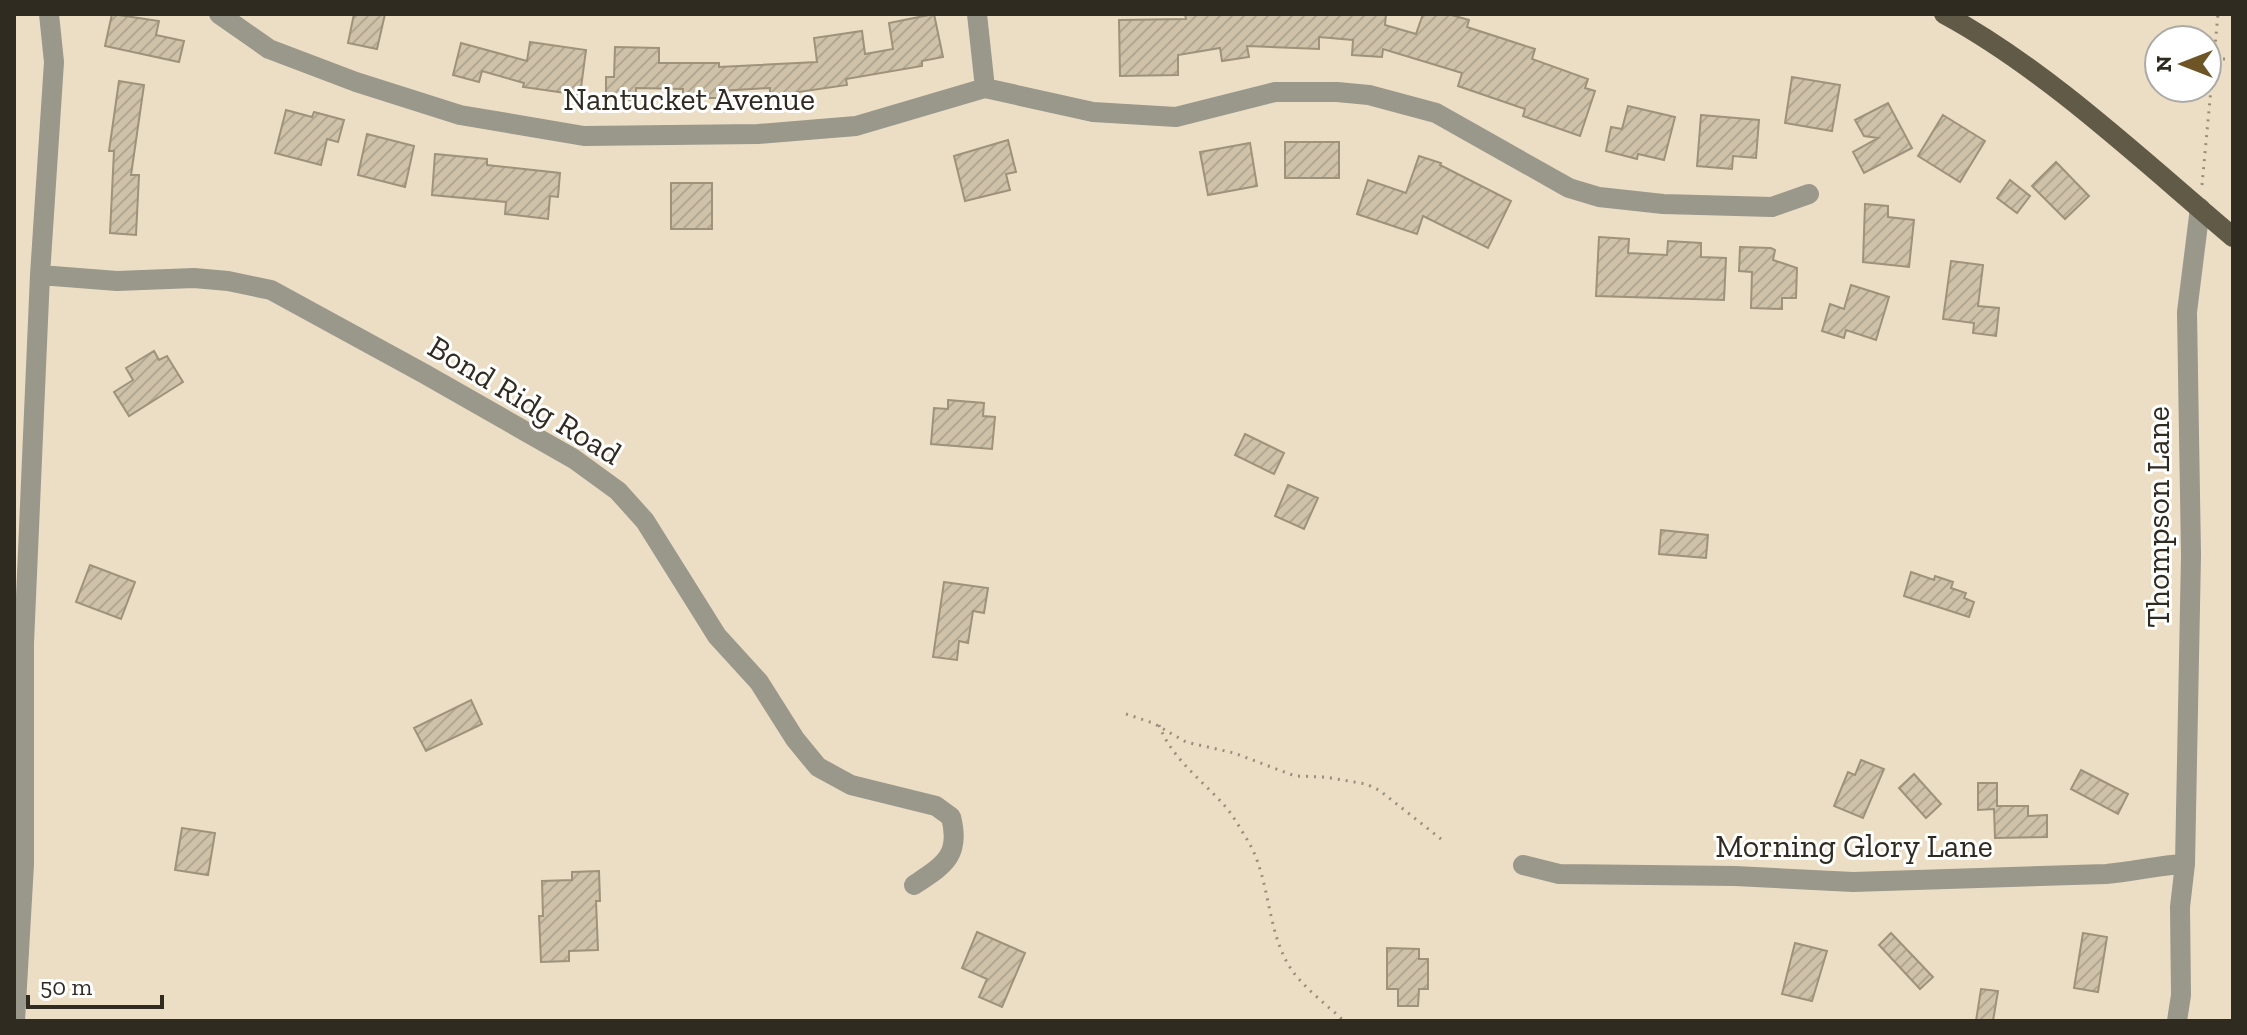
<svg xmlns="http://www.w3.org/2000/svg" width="2247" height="1035" viewBox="0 0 2247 1035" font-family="'Zilla Slab',serif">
<defs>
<pattern id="building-hatch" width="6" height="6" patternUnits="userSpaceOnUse" patternTransform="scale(2)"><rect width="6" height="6" fill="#cfc2a9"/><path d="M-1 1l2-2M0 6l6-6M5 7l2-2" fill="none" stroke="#b2a791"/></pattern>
</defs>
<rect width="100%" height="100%" fill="#ecdec5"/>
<path fill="url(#building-hatch)" stroke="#9e927b" stroke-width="2" d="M112,14L159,21L156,35L184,41L179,62L105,46Z
M354,14H385L377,49L348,43Z
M934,14L943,57L922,61V66L846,79L847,85L798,92L799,95L770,97V88L719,91V98H683V89L636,88V100L606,99V77H614L615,47L659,48V63H719V67L817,62L814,38L862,31L865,54L893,49L889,23Z
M1185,14H1386L1385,25L1416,34L1423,14H1448L1469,20L1467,27L1535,49L1532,59L1588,79L1585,88L1595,91L1580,136L1523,116L1525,109L1458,86L1462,73L1383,49L1382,57L1352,55L1353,40L1319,37V49L1247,46L1249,57L1222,61L1220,48L1178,55V75L1120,76L1119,20L1186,19Z
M530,42L586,50L580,95L523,87L524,83L482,71L479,82L453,75L461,43L527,61Z
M1792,77L1840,85L1832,131L1785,123Z
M119,81L144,85L131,175H139L136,235L110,233L114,151H109Z
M1888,103L1912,148L1864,173L1853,152L1878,138L1864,136L1855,120Z
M1628,106L1675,117L1664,160L1638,154L1637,159L1606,151L1611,127L1622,129Z
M286,110L312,117L314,112L344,120L338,142L327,139L321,165L275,153Z
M1701,115L1759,120L1756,158L1733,156L1732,169L1697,166Z
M1943,115L1985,141L1960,182L1918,156Z
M367,134L414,146L405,187L358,175Z
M1008,140L1016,172L1006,174L1010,190L965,201L954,156Z
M1285,142H1339V178H1285Z
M1250,143L1257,186L1208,195L1200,152Z
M435,154L487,159V165L560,173L558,197L550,196L548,219L505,214L506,202L432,195Z
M1419,156L1441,163L1440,165L1511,201L1488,248L1423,216L1417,234L1357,214L1368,180L1406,193Z
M2056,162L2089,196L2065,219L2032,186Z
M2010,180L2030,196L2017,213L1997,198Z
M671,183H712V229H671Z
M1865,204L1888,206V217L1914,220L1909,267L1863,262Z
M1599,237L1629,239L1628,253L1667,255L1668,241L1701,243V257L1726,258L1724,300L1596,296Z
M1740,247L1771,248L1775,250L1773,260L1797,268L1796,298H1782V309L1751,308L1752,272L1739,271Z
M1951,261L1983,265L1978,306L1999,308L1996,336L1973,333L1974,323L1943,319Z
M1851,285L1889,297L1876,340L1846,330L1844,338L1822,331L1830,304L1844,309Z
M154,351L159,360L167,356L183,382L129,416L114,392L133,380L126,368Z
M948,400L984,403L983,416L995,417L992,449L931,444L934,408L948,409Z
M1245,434L1284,453L1274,474L1235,455Z
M1288,485L1318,498L1304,529L1275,516Z
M1661,530L1708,535L1706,558L1659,554Z
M90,565L135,582L121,619L76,602Z
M1911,572L1934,580L1935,576L1953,582L1951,588L1966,593L1964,598L1974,602L1969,617L1904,596Z
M944,582L988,588L984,613L973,611L968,643L959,641L957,660L933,657Z
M471,700L482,724L426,751L414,728Z
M1861,760L1884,769L1863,818L1834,806L1848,772L1855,775Z
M2081,770L2128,794L2118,814L2071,789Z
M1914,774L1941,804L1926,818L1899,788Z
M1978,783H1997V806H2028V816L2047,815V837L1995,838L1994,809L1978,810Z
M182,828L215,833L208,875L175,870Z
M599,871L600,901H596L598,950L569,951V961L541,962L539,916H543L542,881L572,880V872Z
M977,932L1025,953L1002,1007L979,997L987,979L962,968Z
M1891,933L1933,977L1920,989L1879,945Z
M2083,933L2107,937L2098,992L2074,988Z
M1795,943L1827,951L1812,1001L1782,994Z
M1387,948L1419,949V959H1428V989H1419L1418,1006H1398V989H1387Z
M1981,989L1998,991L1993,1021H1976Z"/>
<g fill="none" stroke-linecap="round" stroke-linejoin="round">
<path stroke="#988e7c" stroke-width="3" stroke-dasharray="2 6" stroke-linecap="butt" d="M2215,59H2233
M2202,185L2218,14
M1126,714L1153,723L1186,742L1234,753L1295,776L1325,777L1366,784L1379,790L1441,839
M1159,725C1171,758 1202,780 1224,805C1233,815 1241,830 1248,841C1271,880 1266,931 1291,969C1304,988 1327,1005 1344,1021"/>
<path stroke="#9a978b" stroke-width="20" d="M219,14L269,49L356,82L460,115L584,136L758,134L856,126L985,88L1093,112L1176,117L1275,92H1337L1369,95L1436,113L1569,188L1599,197L1663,204L1772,207L1809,194
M977,14L985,88
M40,275L117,281L194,278L228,281L271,290L423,373L574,459L618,491L645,521L717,636L759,682L795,739L818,767L851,785L936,806L951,817C961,856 944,865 914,885
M1523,865L1559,874L1735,876L1853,882L2106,874C2133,872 2158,865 2185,864
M15,1021L24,864V643L40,275L54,62L49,14
M2177,1021L2181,995L2180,907L2185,864L2191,555L2187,312L2200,208"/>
<path stroke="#605a47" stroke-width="20" d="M1944,14C2046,69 2144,162 2233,237"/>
</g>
<g text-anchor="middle" stroke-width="6" stroke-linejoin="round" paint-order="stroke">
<g font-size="32" fill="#302b21" stroke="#fff">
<text x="689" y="110">Nantucket Avenue</text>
<text transform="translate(525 400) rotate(31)" y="11">Bond Ridg Road</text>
<text transform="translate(2158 517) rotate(-90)" y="11">Thompson Lane</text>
<text x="1854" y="857">Morning Glory Lane</text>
</g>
</g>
<rect width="2247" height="1035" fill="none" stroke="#302b21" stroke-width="32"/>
<g transform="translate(2183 64) rotate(270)"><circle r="38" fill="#ffffff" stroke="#acaaa6" stroke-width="2"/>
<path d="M0-6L14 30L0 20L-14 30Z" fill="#6e5526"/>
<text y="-12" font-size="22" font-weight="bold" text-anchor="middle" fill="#302b21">N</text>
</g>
<path d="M28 995v12h134v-12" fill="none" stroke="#302b21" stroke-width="4"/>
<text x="40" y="995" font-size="24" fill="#302b21" stroke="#ffffff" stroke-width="6" paint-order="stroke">50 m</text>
</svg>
